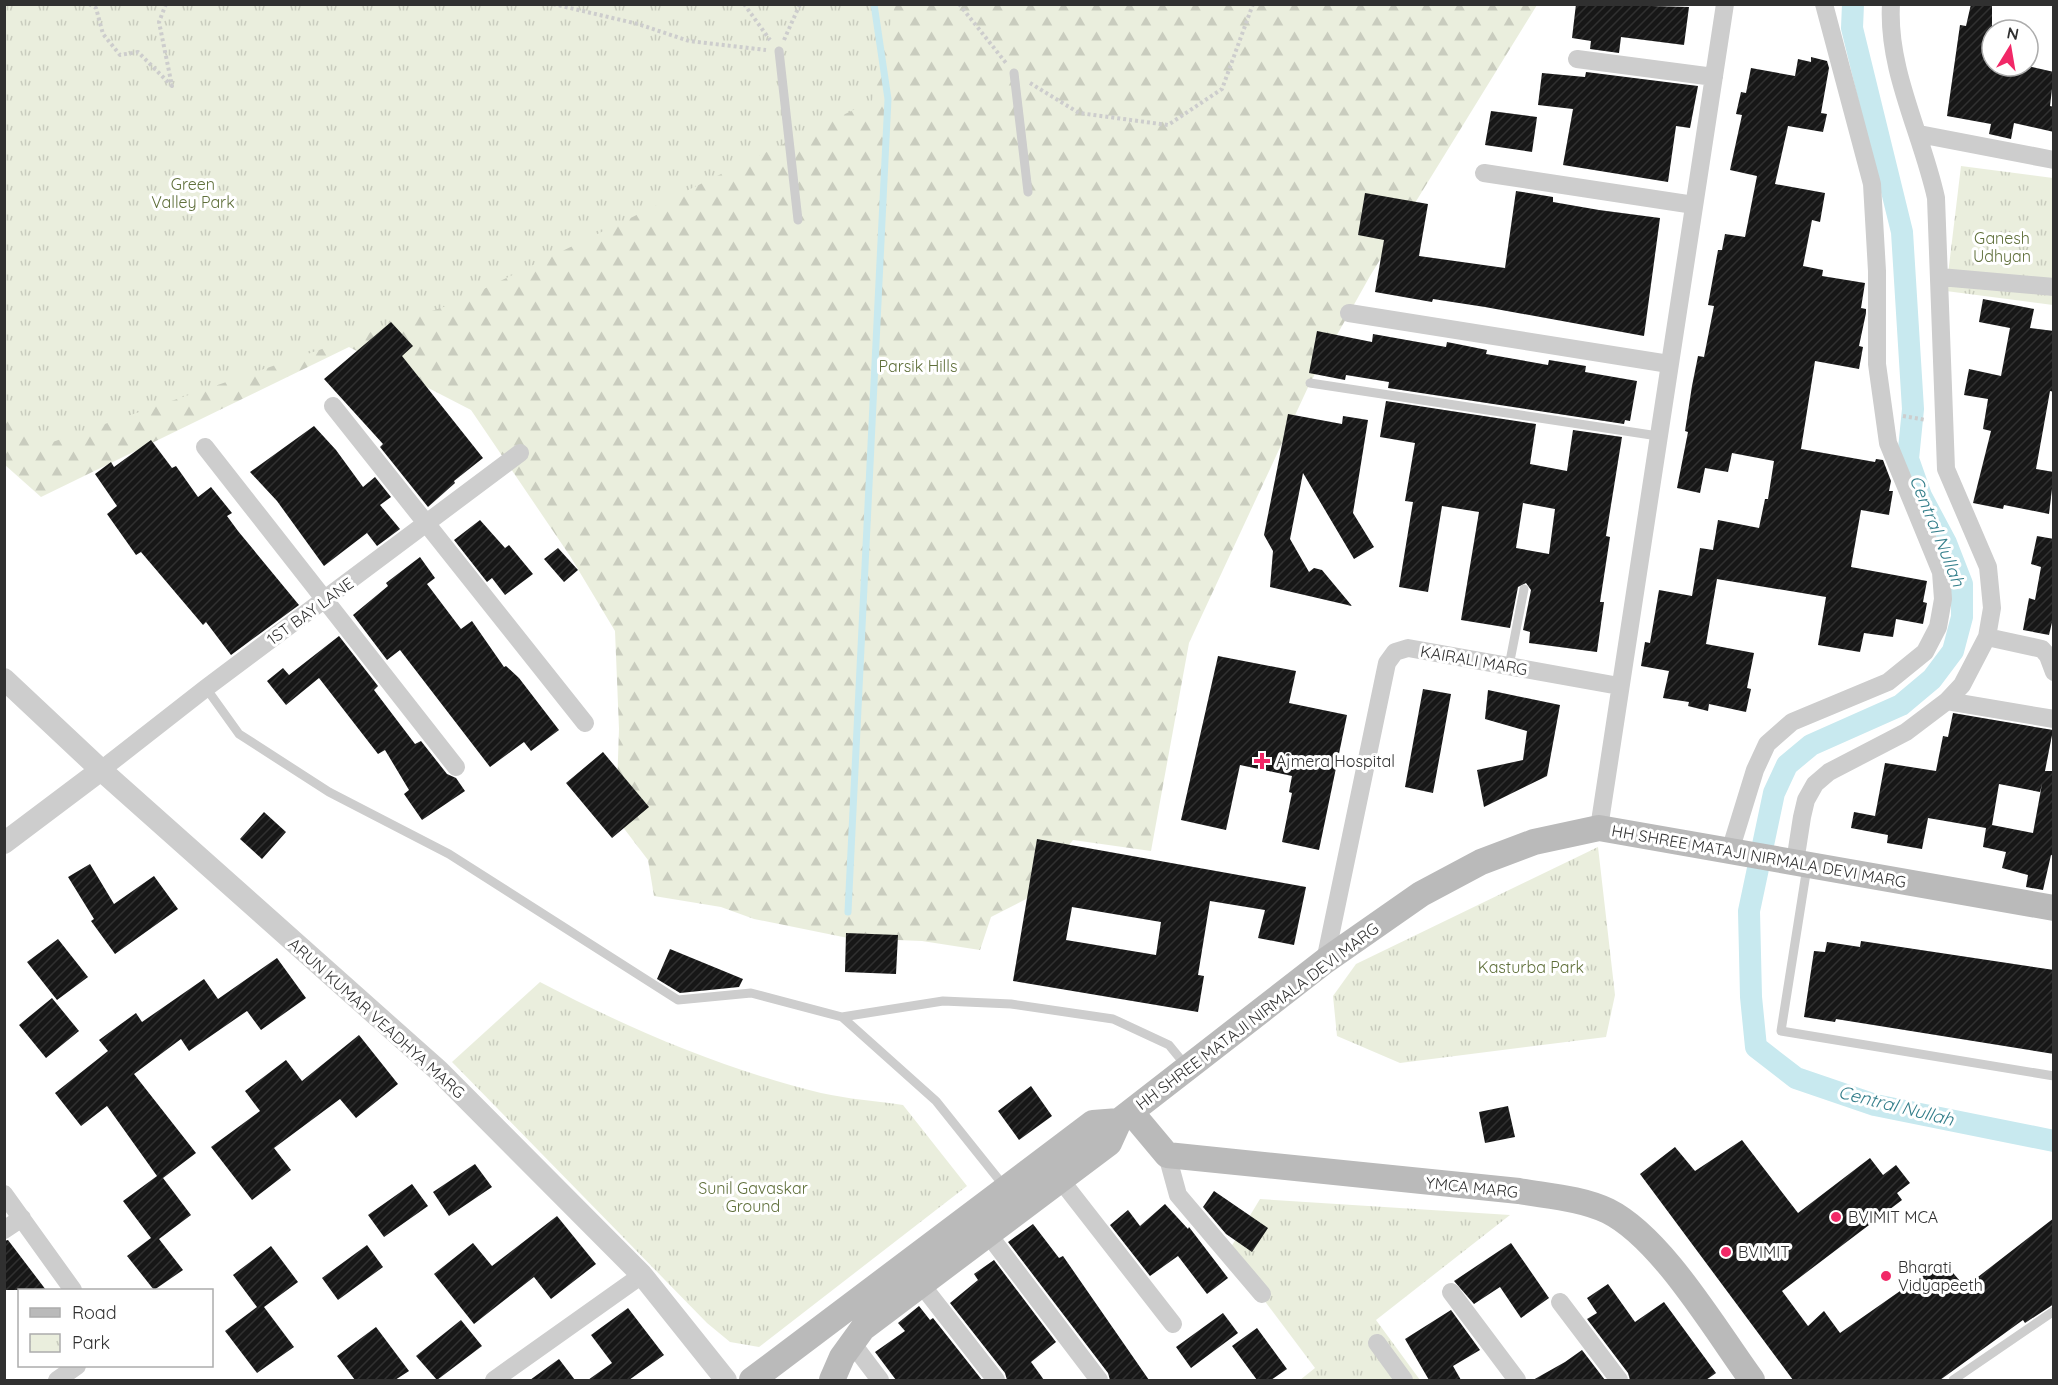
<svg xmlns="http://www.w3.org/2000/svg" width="2058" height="1385" viewBox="0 0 2058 1385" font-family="Quicksand,sans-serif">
<defs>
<pattern id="forest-firs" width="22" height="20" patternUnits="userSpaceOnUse" patternTransform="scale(1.5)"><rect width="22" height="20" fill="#eaeedd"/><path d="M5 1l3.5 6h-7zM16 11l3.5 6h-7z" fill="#c9ccbe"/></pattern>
<pattern id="park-tufts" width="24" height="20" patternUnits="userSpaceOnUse" patternTransform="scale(1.5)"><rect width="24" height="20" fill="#eaeedd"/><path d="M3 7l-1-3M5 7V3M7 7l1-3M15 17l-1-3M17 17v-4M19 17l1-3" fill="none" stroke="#c9ccbe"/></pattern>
<pattern id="building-hatch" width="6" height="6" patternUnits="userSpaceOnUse" patternTransform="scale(1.5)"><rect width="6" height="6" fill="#171717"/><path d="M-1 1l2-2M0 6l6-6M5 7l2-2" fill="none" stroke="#303030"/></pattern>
</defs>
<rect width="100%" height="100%" fill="#fff"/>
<path fill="url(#forest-firs)" d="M5,5H1537L1370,276L1310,383L1189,643L1151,851L1073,840L1028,898L991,917L980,950L922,941L848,938L754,919L721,907L654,896L648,860L616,818L619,729L615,631L570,556L471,410L349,347L41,497L5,465Z"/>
<path fill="url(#park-tufts)" d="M5,5H895L872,101L455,303L41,446L5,414Z
M1961,166L2053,178V305L1946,291Z
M1598,847L1615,995L1606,1037L1400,1063L1337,1036L1333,996L1356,964Z
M540,982C629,1029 723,1069 821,1093C848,1099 876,1101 903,1105L967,1186L759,1347L730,1342L707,1323L452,1062Z
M1260,1199L1510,1215L1376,1320L1420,1380H1300L1315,1368L1228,1252Z"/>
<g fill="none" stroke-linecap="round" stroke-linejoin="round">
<path stroke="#c8e9ef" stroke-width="7" d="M848,912L888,99L874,4"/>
<path stroke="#c8e9ef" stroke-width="22" d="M1853,4L1852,28L1902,232L1913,409L1908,459L1921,496L1946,543L1962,584V617L1953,651L1932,679L1901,705L1811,745L1787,765L1774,793L1749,911L1751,997L1756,1047L1796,1078L1875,1105L2054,1141"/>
</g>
<path fill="url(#building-hatch)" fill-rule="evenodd" d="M1576,4L1689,7L1684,45L1621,37L1619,53L1590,49L1591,41L1572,38Z
M1971,4H1992V66H2028L2054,72L2050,106L2054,107V132L2014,123L2011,139L1989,134L1991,124L1947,116L1960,25L1966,26Z
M1811,57L1827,61L1829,68L1821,113L1827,114L1823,132L1788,126L1775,184L1825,193L1820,222L1812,220L1803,266L1823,270L1822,276L1865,283L1861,308L1866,309V313L1859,346L1863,347L1859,369L1815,361L1801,449L1875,462L1876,459L1883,460L1891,481L1889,491H1893L1889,515L1861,510L1851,567L1927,581L1923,602L1927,603L1923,624L1896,619L1893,637L1864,633L1860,652L1818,645L1826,597L1717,579L1706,644L1754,653L1747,688L1751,689L1746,712L1709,704L1708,711L1688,706L1689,702L1663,698L1669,671L1641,666L1645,642L1650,643L1659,590L1692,596L1700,548L1713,550L1718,520L1759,528L1765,499H1768L1774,461L1732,453L1728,472L1705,468L1700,493L1677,488L1688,432L1685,431L1692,386L1698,356L1704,357L1714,306L1708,305L1718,250H1722L1725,234L1745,237L1757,176L1730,170L1742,115L1736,114L1741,92L1746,93L1751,68L1795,76L1798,59L1811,62Z
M1586,72L1698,86L1690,128L1676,126L1668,182L1563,165L1573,109L1538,105L1542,73L1585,77Z
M1491,111L1537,117L1532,152L1485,145Z
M1516,191L1553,197V202L1599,210L1660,218L1644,336L1485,307L1433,299L1432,302L1375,292L1384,240L1358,235L1365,193L1428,204L1419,256L1505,268Z
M1983,299L2034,309L2030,328L2054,331V392L2050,391L2036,469L2054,472L2049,514L2004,505L2003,509L1973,503L1991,431L1983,429L1988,399L1964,395L1969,369L2001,376L2010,328L1979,322Z
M391,322L413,346L402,356L483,458L454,481L455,483L428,507L380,447L383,444L324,379Z
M1317,331L1372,342L1373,334L1446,347L1447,342L1487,350L1486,354L1548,365L1549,360L1586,366L1585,372L1637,381L1630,421L1625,420L1624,424L1388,388L1389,382L1346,375L1345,380L1309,373Z
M1386,401L1536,424L1530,464L1567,471L1573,430L1622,437L1606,536L1610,537L1600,602H1604L1597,652L1529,643L1530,632L1523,630L1531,590L1526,583L1518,587L1510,628L1461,620L1479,512L1442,506L1428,592L1399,587L1413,502L1405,501L1415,443L1380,437ZM1523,503L1555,509L1549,554L1516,548Z
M1288,414L1342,424L1343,416L1368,420L1353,513L1374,547L1354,559L1303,473L1290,539L1309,572L1314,568L1322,570L1352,606L1270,587L1273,551L1264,535Z
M314,426L336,450L363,487L375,477L391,497L380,505L400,529L377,546L367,533L324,566L277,501L250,472Z
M151,440L172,468L176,466L198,497L211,487L232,513L227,516L238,531L299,605L231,655L206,622L203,625L141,552L136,555L107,514L117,506L95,474L111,462L114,467Z
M480,520L505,548L509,545L533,574L505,595L492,578L487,582L454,540Z
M2037,536L2054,539V614L2049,635L2023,630L2029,598L2035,600L2041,567L2031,564Z
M558,548L578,570L564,582L544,559Z
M420,557L435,578L427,584L461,629L472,621L504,667L506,666L519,678L559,730L531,751L524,742L490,767L400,650L387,660L353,615L388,586L386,583Z
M339,636L378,686L374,690L415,744L421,741L447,774L456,778L465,791L422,820L404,794L409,790L385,750L378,754L319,678L286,705L267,681L283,668L289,675Z
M1218,656L1296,671L1289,703L1347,715L1319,850L1282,842L1292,793L1289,792L1292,776L1240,765L1226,830L1181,820Z
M1423,689L1451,694L1433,793L1405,787Z
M1488,690L1560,705L1547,776L1484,807L1477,770L1523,760L1527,731L1485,719Z
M1953,713L2053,730L2045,771H2054V856L2051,855L2043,890L2026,887L2028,875L2002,868L2006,852L1983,847L1986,828L1928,818L1922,849L1887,843L1888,835L1851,828L1854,812L1875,816L1885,763L1936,771L1943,736L1948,737ZM1999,784L2040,792L2042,784L2033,833L1992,825Z
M603,752L649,807L612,838L566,783Z
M264,812L286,832L262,859L240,839Z
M1037,839L1306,887L1294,945L1258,938L1265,910L1210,901L1198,975L1204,976L1198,1012L1013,981ZM1072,907L1161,922L1156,955L1066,940Z
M90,864L114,904L154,876L178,909L115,954L91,921L94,919L68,877Z
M846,933L898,935L896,974L845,972Z
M58,939L88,977L57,1000L27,962Z
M1861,941L2054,970V1054L1836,1019L1835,1022L1804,1017L1814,951L1825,952L1827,942L1860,947Z
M670,949L743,979L739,987L680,993L657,979Z
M277,958L306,998L261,1030L247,1011L189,1051L181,1039L134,1074L196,1153L163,1178L191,1215L159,1239L183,1270L154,1290L127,1256L151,1238L123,1201L157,1176L107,1106L81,1126L55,1093L108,1051L99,1040L136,1013L142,1022L204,979L218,999Z
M52,998L79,1031L46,1058L19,1025Z
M359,1035L398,1084L356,1118L340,1099L274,1148L291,1170L252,1200L211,1147L260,1111L245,1091L286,1060L302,1081Z
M1031,1086L1052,1116L1019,1140L998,1111Z
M1508,1106L1515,1137L1485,1143L1479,1112Z
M1742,1140L1798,1213L1870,1158L1883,1175L1896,1165L1910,1183L1897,1193L1902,1200L1782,1291L1808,1326L1824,1311L1840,1333L1943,1261L1965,1287L2054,1218V1304L2025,1323L2023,1320L1940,1380H1793L1640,1174L1675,1147L1695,1171Z
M475,1164L492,1187L449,1216L433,1192Z
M412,1184L428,1206L384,1237L368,1215Z
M1214,1191L1268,1228L1252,1252L1226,1234L1203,1207Z
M1165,1204L1188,1229L1189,1227L1228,1278L1207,1294L1178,1256L1150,1276L1110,1225L1128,1210L1140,1226Z
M557,1216L596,1264L551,1299L534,1277L474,1324L434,1274L473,1243L492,1266Z
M1033,1224L1059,1258L1063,1256L1149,1380H1110L1108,1373L1008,1242Z
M8,1240L46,1290H4V1241Z
M1511,1243L1549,1298L1521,1318L1500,1287L1474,1304L1454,1281Z
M367,1245L383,1267L338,1300L322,1278Z
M271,1246L298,1282L264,1307L294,1347L257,1373L225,1331L257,1307L233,1275Z
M994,1260L1056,1342L1031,1362L1044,1380H1007L1005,1373L950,1303L978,1280L974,1274Z
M1608,1284L1635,1322L1664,1302L1716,1373L1706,1380H1630L1628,1373L1587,1319L1597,1313L1587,1298Z
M919,1306L930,1320L933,1318L982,1380H896L875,1352L905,1331L898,1323Z
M628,1308L664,1355L629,1380H588L612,1363L591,1335Z
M1451,1310L1480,1350L1453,1366L1461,1380H1429L1405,1339Z
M1223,1313L1238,1333L1191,1368L1176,1347Z
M461,1320L482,1346L437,1380L416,1356Z
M376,1327L409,1371L395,1380H355L337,1356Z
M1257,1328L1287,1369L1271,1380H1257L1232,1346Z
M1582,1350L1605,1380H1533L1565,1362Z
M559,1359L575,1380H530Z"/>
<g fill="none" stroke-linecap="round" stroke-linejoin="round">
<path stroke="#cdcdcd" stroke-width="4" stroke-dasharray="3 3" stroke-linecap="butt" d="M89,4L96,8L103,34L120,55L138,52L172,86L159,22L166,4
M553,4L638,24L689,41L766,50
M744,4L770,40
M959,4L1006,63
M784,40L800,4
M1030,83L1079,113L1168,125L1222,89L1253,4
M1903,416L1926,420"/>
<path stroke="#cdcdcd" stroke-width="9" d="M779,51L798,220
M1014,73L1028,192
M1310,383L1658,436
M1509,666L1524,589
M206,688L239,734L329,792L449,854L678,1000L751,993L842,1017L943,1001L1011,1004L1113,1019L1169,1045L1187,1067
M1807,867L1781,1031L2054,1076
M842,1017L936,1101L1004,1186
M1953,1380L2054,1311"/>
<path stroke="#cdcdcd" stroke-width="18" d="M1577,59L1714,77
M1919,134L2054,160
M1484,173L1694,205
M1940,277L2054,287
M1349,313L1669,364
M333,406L585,723
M205,447L456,767
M1987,637L2042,649L2048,656L2054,672
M1947,701L2054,719
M101,770L206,688L520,453
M1599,828L1725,4
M1730,851L1755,770L1767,744L1792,722L1888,682L1925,652L1938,627L1943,599L1941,572L1888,443L1877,364V271L1872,184L1824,4
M1795,862L1802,817L1806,800L1815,784L1829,772L1906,732L1947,701L1962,685L1987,637L1992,608L1988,567L1946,469L1936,198C1922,134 1887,70 1891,4
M1325,961L1387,663L1395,652L1408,648L1619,686
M1167,1155L1178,1195L1262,1294
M1060,1179L1173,1324
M4,1194L73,1290
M4,1230L22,1218
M988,1234L1099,1380
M921,1284L996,1380
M1451,1292L1517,1380
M1560,1302L1619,1380
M852,1343L880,1380
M1377,1343L1404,1380
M57,1380L77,1366
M494,1380L642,1275"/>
<path stroke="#cdcdcd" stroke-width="22" d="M4,679L101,770L439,1071L642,1275L726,1380
M4,843L101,770"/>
<path stroke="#bababa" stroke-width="26" d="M1131,1112L1167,1155L1519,1191C1547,1196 1581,1198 1608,1211C1662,1238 1716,1331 1752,1380
M752,1380L1093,1123L1119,1121
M832,1380L842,1357L863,1328L1109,1143L1119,1121L1325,961L1421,894L1481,862L1534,842L1599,828L2054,908"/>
</g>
<g fill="#f12867" stroke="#fff" stroke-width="2">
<path d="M1259 752h6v6h6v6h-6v6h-6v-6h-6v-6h6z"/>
<circle cx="1836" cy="1217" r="6"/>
<circle cx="1726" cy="1252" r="6"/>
<circle cx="1886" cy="1276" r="6"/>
</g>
<g text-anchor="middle" stroke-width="6" stroke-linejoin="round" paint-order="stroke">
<g font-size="16" fill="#5f6f3a" stroke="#fff">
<text x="193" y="190">Green<tspan x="193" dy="18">Valley Park</tspan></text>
<text x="2002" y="244">Ganesh<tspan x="2002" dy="18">Udhyan</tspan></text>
<text x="918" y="372">Parsik Hills</text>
<text x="1531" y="973">Kasturba Park</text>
<text x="753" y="1194">Sunil Gavaskar<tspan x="753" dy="18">Ground</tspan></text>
</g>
<g font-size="16" fill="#303030" stroke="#fff">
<text transform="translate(310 611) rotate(-36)" y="6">1ST BAY LANE</text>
<text transform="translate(1474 660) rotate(10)" y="6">KAIRALI MARG</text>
<text transform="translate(1759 856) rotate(10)" y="6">HH SHREE MATAJI NIRMALA DEVI MARG</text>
<text transform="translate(1257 1016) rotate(-37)" y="6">HH SHREE MATAJI NIRMALA DEVI MARG</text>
<text transform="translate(377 1018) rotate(42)" y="6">ARUN KUMAR VEADHYA MARG</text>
<text transform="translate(1472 1187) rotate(6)" y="6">YMCA MARG</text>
</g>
<g font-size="16" fill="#303030" stroke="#fff" text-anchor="start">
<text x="1276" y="767">Ajmera Hospital</text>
<text x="1848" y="1223">BVIMIT MCA</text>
<text x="1738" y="1258">BVIMIT</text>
<text x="1898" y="1273">Bharati<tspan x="1898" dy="18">Vidyapeeth</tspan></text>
</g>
<g font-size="18" font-style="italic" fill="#337e8a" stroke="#fff">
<text transform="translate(1937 531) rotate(68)" y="6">Central Nullah</text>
<text transform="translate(1896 1106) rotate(14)" y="6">Central Nullah</text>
</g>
</g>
<rect width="2058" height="1385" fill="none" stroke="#303030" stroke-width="12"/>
<rect x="18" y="1289" width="195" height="78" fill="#ffffff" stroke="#acacac" stroke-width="1.5"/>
<rect x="30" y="1308" width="30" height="9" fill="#bababa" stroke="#acacac" stroke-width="1.5"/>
<text x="72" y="1319" font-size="18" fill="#303030">Road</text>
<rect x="30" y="1334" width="30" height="18" fill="url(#park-tufts)" stroke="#acacac" stroke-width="1.5"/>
<text x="72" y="1349" font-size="18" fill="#303030">Park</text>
<g transform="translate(2010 48) rotate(11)"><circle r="28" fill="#ffffff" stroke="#acacac" stroke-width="1.5"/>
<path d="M0-4.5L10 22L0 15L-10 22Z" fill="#f12867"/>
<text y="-9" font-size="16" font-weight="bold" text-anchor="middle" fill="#303030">N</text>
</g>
</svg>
